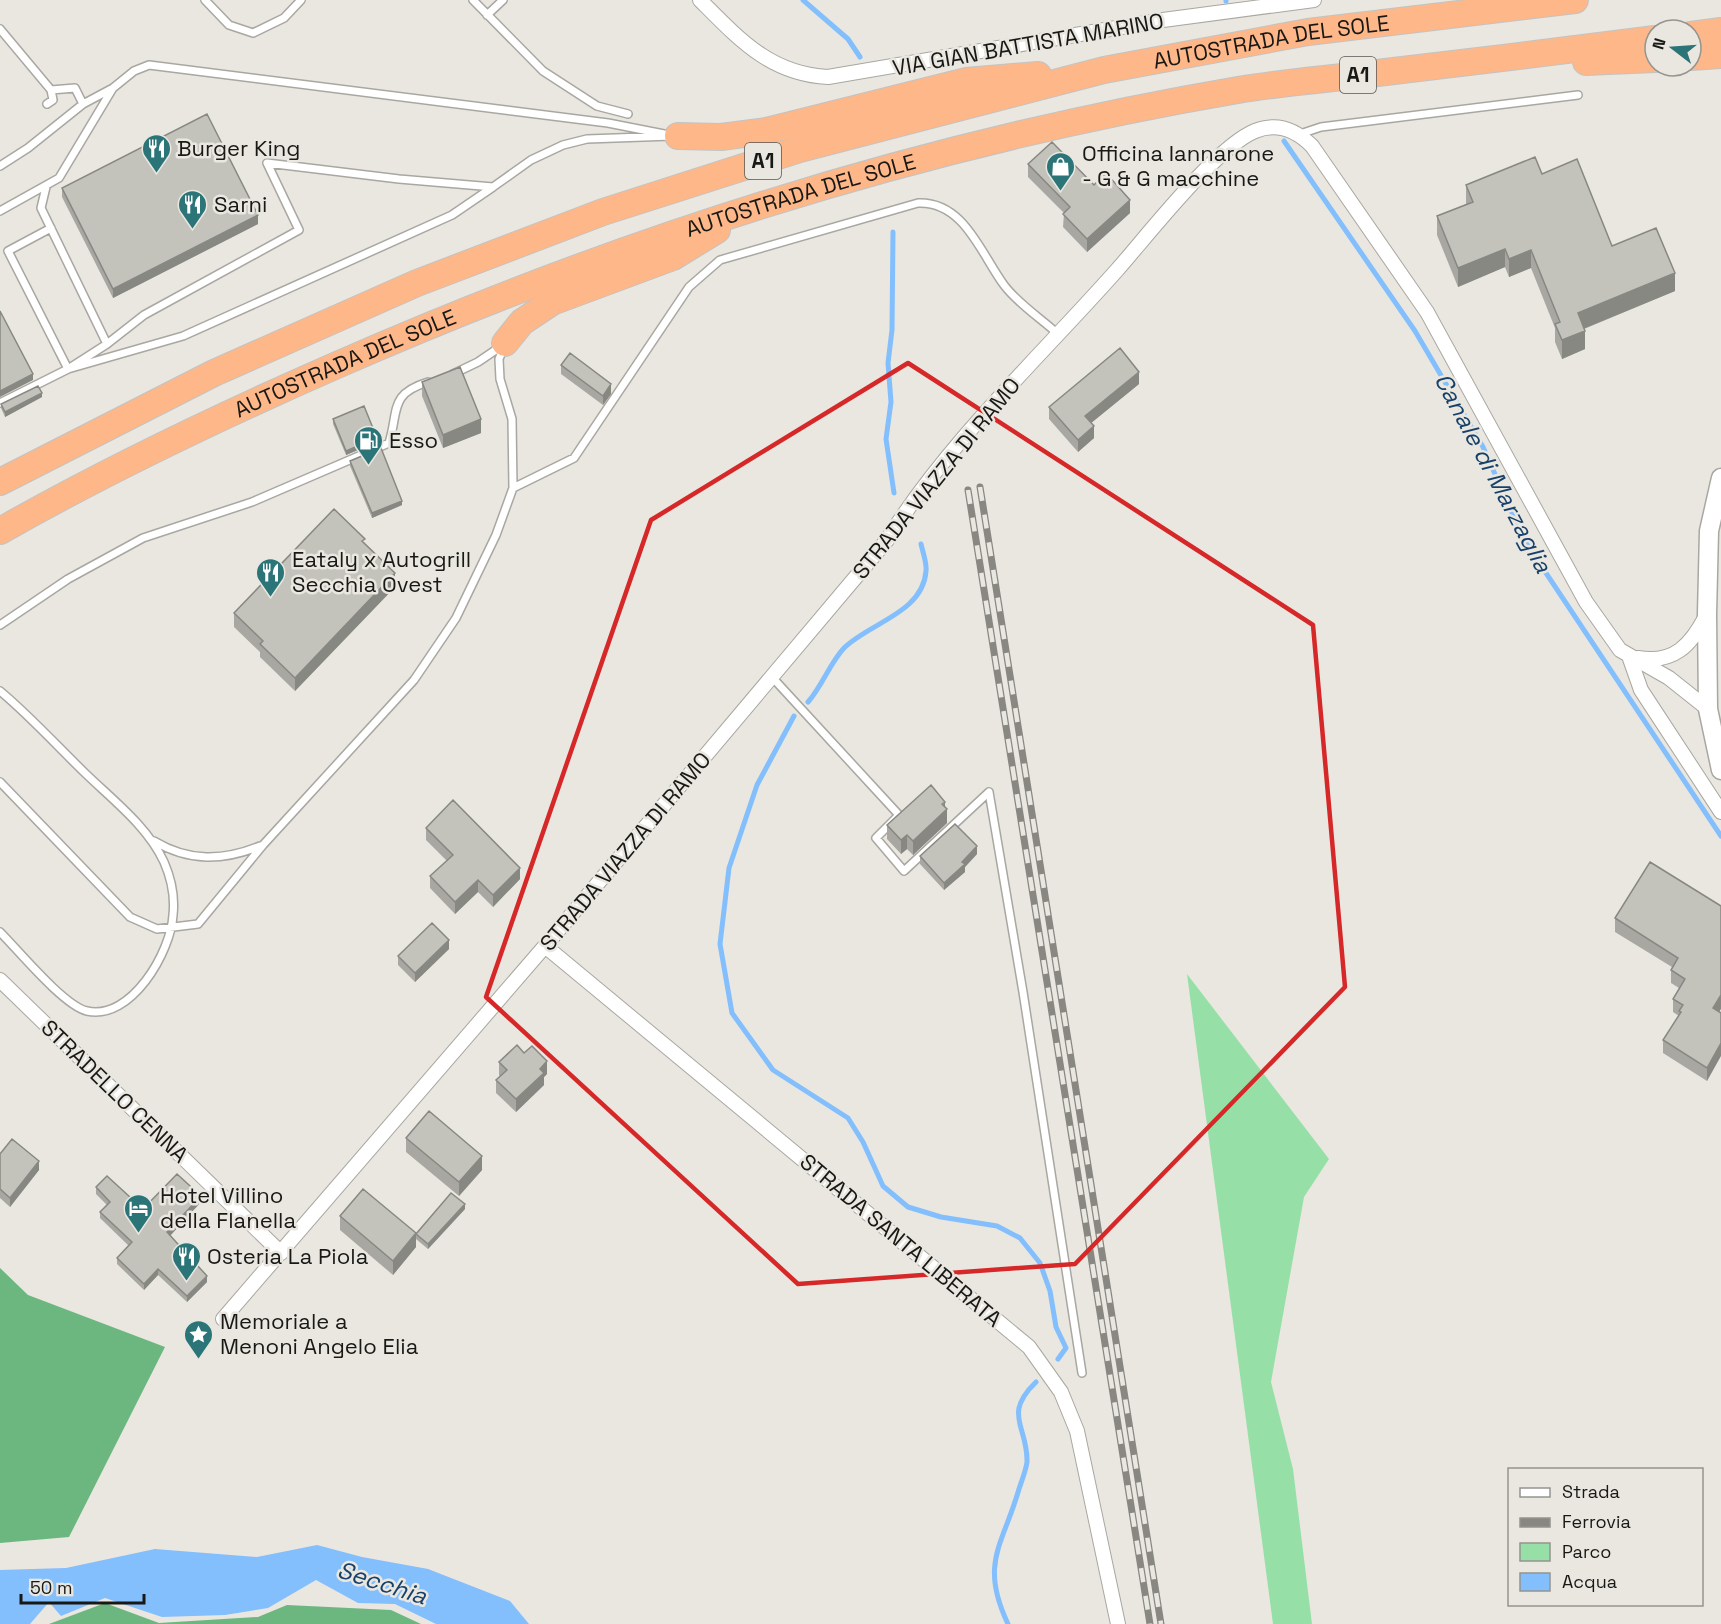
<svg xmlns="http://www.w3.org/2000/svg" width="1721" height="1624" viewBox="0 0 1721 1624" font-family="'Space Grotesk',sans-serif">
<rect width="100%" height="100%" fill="#e9e7e0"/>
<path fill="#96e0a8" d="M1187,974L1329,1159L1304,1197L1271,1382L1293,1469L1312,1624H1273Z"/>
<path fill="#6cb67f" d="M0,1268L28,1295L165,1347L69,1537L0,1543Z
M105,1603L159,1623L258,1617L287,1605L391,1610L421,1624H49Z"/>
<path fill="#83befd" d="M317,1545L362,1557L428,1569L510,1601L529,1624H436L395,1604L358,1603L316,1580L268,1608L225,1615L162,1617L105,1598L61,1616L49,1602L30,1624H0V1570L66,1568L155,1549L257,1557Z"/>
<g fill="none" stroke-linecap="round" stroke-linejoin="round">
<path stroke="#83befd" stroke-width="5" d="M803,0L848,39L860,57
M1226,1V0
M1284,141L1415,331L1483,447L1524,540L1721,836
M893,232L892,330L888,363L891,402L886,439L894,493
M808,702C822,686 830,663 844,648C869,623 923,613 926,571C927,563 923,553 921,544
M794,716L757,785L729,868L720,944L732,1013L773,1070L848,1118L863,1142L883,1186L908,1207L941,1217L997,1226L1020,1238L1040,1263L1050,1291L1056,1327L1066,1348L1058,1359
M1008,1624C979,1563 1003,1545 1019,1489C1022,1480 1026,1470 1027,1462C1028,1426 1002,1415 1036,1382"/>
<defs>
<path id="service" d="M205,0L229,25L253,33L284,18L301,0
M473,0L543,71L597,106L628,114
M487,15L503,0
M0,29L51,90L53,100L47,104
M51,90L75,88L83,104
M1300,134L1321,127L1578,95
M0,166L28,148L83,104L113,88L134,71L149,65L608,123L664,134
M46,187L41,208L107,344
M0,211L59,178L113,88
M51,228L8,251L68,369L183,336L452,215L493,187
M453,374L478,362L500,347
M0,403L68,369L107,344L144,315L299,230L267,163L399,179L493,187L531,160L563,145L587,139L672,136
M513,488L574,458L689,287L720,260L918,203C964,201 981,254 1004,285C1018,304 1042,319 1059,335
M0,625L68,579L143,538L252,502L389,443C399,410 389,394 428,382
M771,676L899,815L876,838L904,871L989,792L1023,992L1082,1373
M0,691C30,716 57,746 86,774C113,800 148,827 164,862C171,878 175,897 173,915C171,952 131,1021 87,1011C64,1006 18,950 0,932
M0,782L130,917L157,929L198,924L263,845L414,680L456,618L496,535L513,488L512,419L500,379L499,359L504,347
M154,841C189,862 223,861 260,846"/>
<path id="minor" d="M700,0C739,39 770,74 828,77L1163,20L1314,0
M1629,656L1641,690L1721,812
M1638,658C1674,664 1691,645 1706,616
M545,946L1029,1347L1061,1392L1077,1431L1118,1624
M0,980L281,1253
M223,1319L545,946L887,540C950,440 1039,358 1117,270C1148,235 1216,147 1255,131C1277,122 1296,130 1312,146L1427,312L1586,602L1620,650L1669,678L1708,709"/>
<path id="tertiary" d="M1721,478L1709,531L1707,614L1708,709L1721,770"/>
<g id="motorway">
<path d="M1691,35L1721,31"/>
<path d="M1691,57L1721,55"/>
<path d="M1586,62L1655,59"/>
<path d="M678,136L721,137L766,131L966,81L1038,75"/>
<path d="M505,343L522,322L552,302L673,257L717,230"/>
<path id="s1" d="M0,482L214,373L417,283L603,212L800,149L1104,70L1308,32L1575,0"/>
<path id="s2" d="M0,531C109,469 223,415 337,365C626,238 927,143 1238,90C1284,82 1331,79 1377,73C1470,62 1562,51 1655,39"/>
</g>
</defs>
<use href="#service" stroke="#a9a7a1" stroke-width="10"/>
<use href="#minor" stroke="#a9a7a1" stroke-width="16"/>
<use href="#tertiary" stroke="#a9a7a1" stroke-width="21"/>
<use href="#motorway" stroke="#c3c3c2" stroke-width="28"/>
<use href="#service" stroke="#fff" stroke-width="7"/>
<use href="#minor" stroke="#fff" stroke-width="14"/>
<use href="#tertiary" stroke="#fff" stroke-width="18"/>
<use href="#motorway" stroke="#feb789" stroke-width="26"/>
<defs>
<path id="rail" d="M980,487L1161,1624
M968,490L1150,1624"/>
</defs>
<use href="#rail" stroke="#888781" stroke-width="7"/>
<use href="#rail" stroke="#e9e7e0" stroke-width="4.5" stroke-dasharray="14" stroke-linecap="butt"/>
</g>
<path fill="#a8a7a1" d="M1028,164L1094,185L1130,213L1087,252L1063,227L1064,213L1028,177Z
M1542,174L1612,246L1675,291L1584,329L1585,349L1562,359L1555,342V328L1531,268L1509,277L1505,267L1458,287L1437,235V216L1466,204V185Z
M62,188L258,224L113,298L62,197Z
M561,365L611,394L603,405L561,374Z
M422,382L481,433L443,448L422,396Z
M1139,384L1091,423L1094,438L1078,452L1049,419V407Z
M42,397L5,417L1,408V404Z
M333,419L377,442L346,455L333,424Z
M350,461L402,505L372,518L350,466Z
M365,544L395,587L295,691L260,657V652L234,627V613Z
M945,807L947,823L913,855L907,849L901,854L887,839V825Z
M426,828L520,879L493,907L478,892L455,914L430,888V876L447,861L426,840Z
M977,854L965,867V872L944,890L920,864V856Z
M1650,862L1719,1011L1707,1081L1663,1053V1040L1679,1016L1673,1012V999L1679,988L1671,983V970L1672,967L1615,932V918Z
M449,949L415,982L398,965V956Z
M524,1053L547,1074L544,1077V1085L516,1112L496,1093V1080L500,1076L499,1075V1062Z
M406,1138L482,1170L459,1196L406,1152Z
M0,1154L39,1170L10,1207L0,1198Z
M96,1187L143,1209L201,1202L170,1236L207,1282L187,1302L158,1275L144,1290L117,1264V1258L129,1246L100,1218V1212L107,1205L96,1194Z
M465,1209L428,1249L416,1239V1234Z
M340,1216L416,1247L393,1275L340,1230Z"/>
<path fill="#888883" d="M1130,200V213L1087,252V239Z
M258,215V224L113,298V289Z
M1505,249V267L1458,287V268Z
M1531,250V268L1509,277V259Z
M1675,273V291L1578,331V313Z
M1585,331V349L1562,359V340Z
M1139,372V384L1085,428V416Z
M33,374V380L0,397V391Z
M611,384V394L603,405V396Z
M42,393V397L5,417V412Z
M481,419V433L443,448V435Z
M1094,426V438L1078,452V440Z
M377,438V442L346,455V451Z
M402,501V505L372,518V513Z
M395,573V587L295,691V678Z
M945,802V811L947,809V823L913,855V841Z
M907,835V849L901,854V840Z
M977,846V854L965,867V872L944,890V883L962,862Z
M520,868V879L493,907V895Z
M478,880V892L455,914V902Z
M449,940V949L415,982V973Z
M1721,995V1009L1713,1021V1008Z
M1721,1043V1056L1707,1081V1068Z
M547,1061V1074L544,1077V1085L516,1112V1099L540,1069Z
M482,1156V1170L459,1196V1182Z
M39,1161V1170L10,1207V1198Z
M201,1196V1202L167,1239V1232Z
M465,1204V1209L428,1249V1244Z
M416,1233V1247L393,1275V1261Z
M158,1269V1275L144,1290V1284Z
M207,1276V1282L187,1302V1296Z"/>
<path fill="#c3c2bb" stroke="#888883" stroke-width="1.5" d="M207,114L258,215L113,289L62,188Z
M1052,142L1094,185L1106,173L1130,200L1087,239L1063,214L1070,207L1028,164Z
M1535,157L1542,174L1577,159L1612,246L1656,228L1675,273L1578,313L1585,331L1562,340L1555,324L1560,322L1531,250L1509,259L1505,249L1458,268L1437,216L1473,202L1466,185Z
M0,311L33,374L0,391Z
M1120,348L1139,372L1085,416L1094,426L1078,440L1049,407Z
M570,353L611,384L603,396L561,365Z
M460,367L481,419L443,435L422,382Z
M38,386L42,393L5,412L1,404Z
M364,406L377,438L346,451L333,419Z
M381,448L402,501L372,513L350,461Z
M334,509L365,539L362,541L395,573L295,678L260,644L263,641L234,613Z
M931,785L945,802L942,804L947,809L913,841L907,835L901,840L887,825Z
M453,800L520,868L493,895L478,880L455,902L430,876L453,855L426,828Z
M955,824L977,846L962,862L965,864L944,883L920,856Z
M1650,862L1721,906V995L1713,1008L1721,1013V1043L1707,1068L1663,1040L1681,1012L1679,1011L1683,1005L1673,999L1685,979L1671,970L1678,958L1615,918Z
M432,923L449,940L415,973L398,956Z
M517,1045L524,1053L532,1046L547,1061L540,1069L544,1073L516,1099L496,1080L507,1070L499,1062Z
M429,1111L482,1156L459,1182L406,1138Z
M12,1139L39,1161L10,1198L0,1189V1154Z
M177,1174L201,1196L167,1232L207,1276L187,1296L158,1269L144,1284L117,1258L132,1242L100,1212L110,1202L96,1187L107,1176L143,1209Z
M363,1189L416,1233L393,1261L340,1216Z
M451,1193L465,1204L428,1244L416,1234Z"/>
<path fill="none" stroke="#d62828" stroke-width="4.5" stroke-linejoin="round" d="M908,363L1313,625L1345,987L1075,1264L798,1284L486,997L651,520Z"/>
<defs>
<symbol id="restaurant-pin" viewBox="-11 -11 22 30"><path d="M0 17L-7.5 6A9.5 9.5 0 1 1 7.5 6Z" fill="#2b7578" stroke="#e9e7e0"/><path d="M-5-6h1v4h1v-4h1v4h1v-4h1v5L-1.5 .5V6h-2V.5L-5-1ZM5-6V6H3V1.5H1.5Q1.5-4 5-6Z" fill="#fff"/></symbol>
<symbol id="shop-pin" viewBox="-11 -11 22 30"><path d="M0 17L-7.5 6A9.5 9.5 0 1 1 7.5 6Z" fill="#2b7578" stroke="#e9e7e0"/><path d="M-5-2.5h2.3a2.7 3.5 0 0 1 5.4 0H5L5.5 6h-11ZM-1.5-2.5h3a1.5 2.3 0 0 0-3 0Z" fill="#fff"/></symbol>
<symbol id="fuel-pin" viewBox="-11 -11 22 30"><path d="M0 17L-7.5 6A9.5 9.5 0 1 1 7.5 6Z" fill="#2b7578" stroke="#e9e7e0"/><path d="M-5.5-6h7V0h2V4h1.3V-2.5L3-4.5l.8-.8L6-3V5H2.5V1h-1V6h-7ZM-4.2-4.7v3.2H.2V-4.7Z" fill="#fff"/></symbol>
<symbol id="hotel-pin" viewBox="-11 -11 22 30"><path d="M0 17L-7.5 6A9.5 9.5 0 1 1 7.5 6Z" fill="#2b7578" stroke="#e9e7e0"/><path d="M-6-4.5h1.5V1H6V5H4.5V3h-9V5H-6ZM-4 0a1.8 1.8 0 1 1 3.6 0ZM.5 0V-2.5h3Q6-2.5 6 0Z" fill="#fff"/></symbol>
<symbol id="sight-pin" viewBox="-11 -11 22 30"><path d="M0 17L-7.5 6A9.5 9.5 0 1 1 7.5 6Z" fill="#2b7578" stroke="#e9e7e0"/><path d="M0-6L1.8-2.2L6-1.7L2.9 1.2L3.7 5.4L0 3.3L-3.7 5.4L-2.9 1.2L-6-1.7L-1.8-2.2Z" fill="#fff"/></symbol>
</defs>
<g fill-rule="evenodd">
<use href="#restaurant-pin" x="140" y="132" width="33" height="45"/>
<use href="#shop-pin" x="1044" y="150" width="33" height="45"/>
<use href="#restaurant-pin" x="176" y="188" width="33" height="45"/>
<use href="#fuel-pin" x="352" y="424" width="33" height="45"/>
<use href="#restaurant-pin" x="254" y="556" width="33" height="45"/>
<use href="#hotel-pin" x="122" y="1192" width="33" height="45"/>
<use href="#restaurant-pin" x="170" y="1240" width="33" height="45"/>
<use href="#sight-pin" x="182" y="1318" width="33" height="45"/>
</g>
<g text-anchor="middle" stroke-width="5" stroke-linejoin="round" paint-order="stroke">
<g fill="#e9e7e0" stroke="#575652" stroke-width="1.5">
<rect x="1340" y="57" width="36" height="36" rx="4.5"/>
<rect x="745" y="143" width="36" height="36" rx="4.5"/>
</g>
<g font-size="21" font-weight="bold" fill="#181815">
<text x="1358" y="82">A1</text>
<text x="763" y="168">A1</text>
</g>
<g font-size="22" fill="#181815" stroke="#e9e7e0">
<text dy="8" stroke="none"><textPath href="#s1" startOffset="1352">AUTOSTRADA DEL SOLE</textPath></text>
<text transform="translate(1028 44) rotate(-10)" y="8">VIA GIAN BATTISTA MARINO</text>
<text dy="8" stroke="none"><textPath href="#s2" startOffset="870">AUTOSTRADA DEL SOLE</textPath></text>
<text dy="8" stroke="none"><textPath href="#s2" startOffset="384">AUTOSTRADA DEL SOLE</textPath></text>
<text transform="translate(936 478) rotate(-51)" y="8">STRADA VIAZZA DI RAMO</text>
<text transform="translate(625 851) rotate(-50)" y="8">STRADA VIAZZA DI RAMO</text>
<text transform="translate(115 1091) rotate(44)" y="8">STRADELLO CENNA</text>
<text transform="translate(901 1240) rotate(40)" y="8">STRADA SANTA LIBERATA</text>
</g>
<g font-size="22" fill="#181815" stroke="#e9e7e0" text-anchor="start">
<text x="177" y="156">Burger King</text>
<text x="1082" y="161">Officina Iannarone<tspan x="1082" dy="25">- G &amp; G macchine</tspan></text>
<text x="214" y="212">Sarni</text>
<text x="389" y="448">Esso</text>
<text x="292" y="567">Eataly x Autogrill<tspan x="292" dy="25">Secchia Ovest</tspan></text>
<text x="160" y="1203">Hotel Villino<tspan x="160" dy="25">della Flanella</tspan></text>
<text x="207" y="1264">Osteria La Piola</text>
<text x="220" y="1329">Memoriale a<tspan x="220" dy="25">Menoni Angelo Elia</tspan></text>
</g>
<g font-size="24" font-style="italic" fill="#18416a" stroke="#e9e7e0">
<text transform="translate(1493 473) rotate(62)" y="8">Canale di Marzaglia</text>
<text transform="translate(382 1583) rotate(18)" y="8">Secchia</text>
</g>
</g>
<rect x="1508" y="1468" width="195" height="138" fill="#e9e7e0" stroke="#95948f" stroke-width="1.5"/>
<rect x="1520" y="1488" width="30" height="9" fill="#ffffff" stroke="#95948f" stroke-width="1.5"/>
<text x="1562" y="1498" font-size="18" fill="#181815">Strada</text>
<rect x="1520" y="1518" width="30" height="9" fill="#888781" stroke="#95948f" stroke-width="1.5"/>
<text x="1562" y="1528" font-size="18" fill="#181815">Ferrovia</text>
<rect x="1520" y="1543" width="30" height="18" fill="#96e0a8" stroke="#95948f" stroke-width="1.5"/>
<text x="1562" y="1558" font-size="18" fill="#181815">Parco</text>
<rect x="1520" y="1573" width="30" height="18" fill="#83befd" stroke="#95948f" stroke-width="1.5"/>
<text x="1562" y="1588" font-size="18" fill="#181815">Acqua</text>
<g transform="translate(1673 48) rotate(287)"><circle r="28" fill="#e9e7e0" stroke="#95948f" stroke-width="1.5"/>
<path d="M0-4.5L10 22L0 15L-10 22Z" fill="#2b7578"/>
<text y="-9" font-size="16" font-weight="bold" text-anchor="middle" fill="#181815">N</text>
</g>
<path d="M21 1594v9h123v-9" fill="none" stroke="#181815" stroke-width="3"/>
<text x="30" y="1594" font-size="18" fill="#181815" stroke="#e9e7e0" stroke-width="4.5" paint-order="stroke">50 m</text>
</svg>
